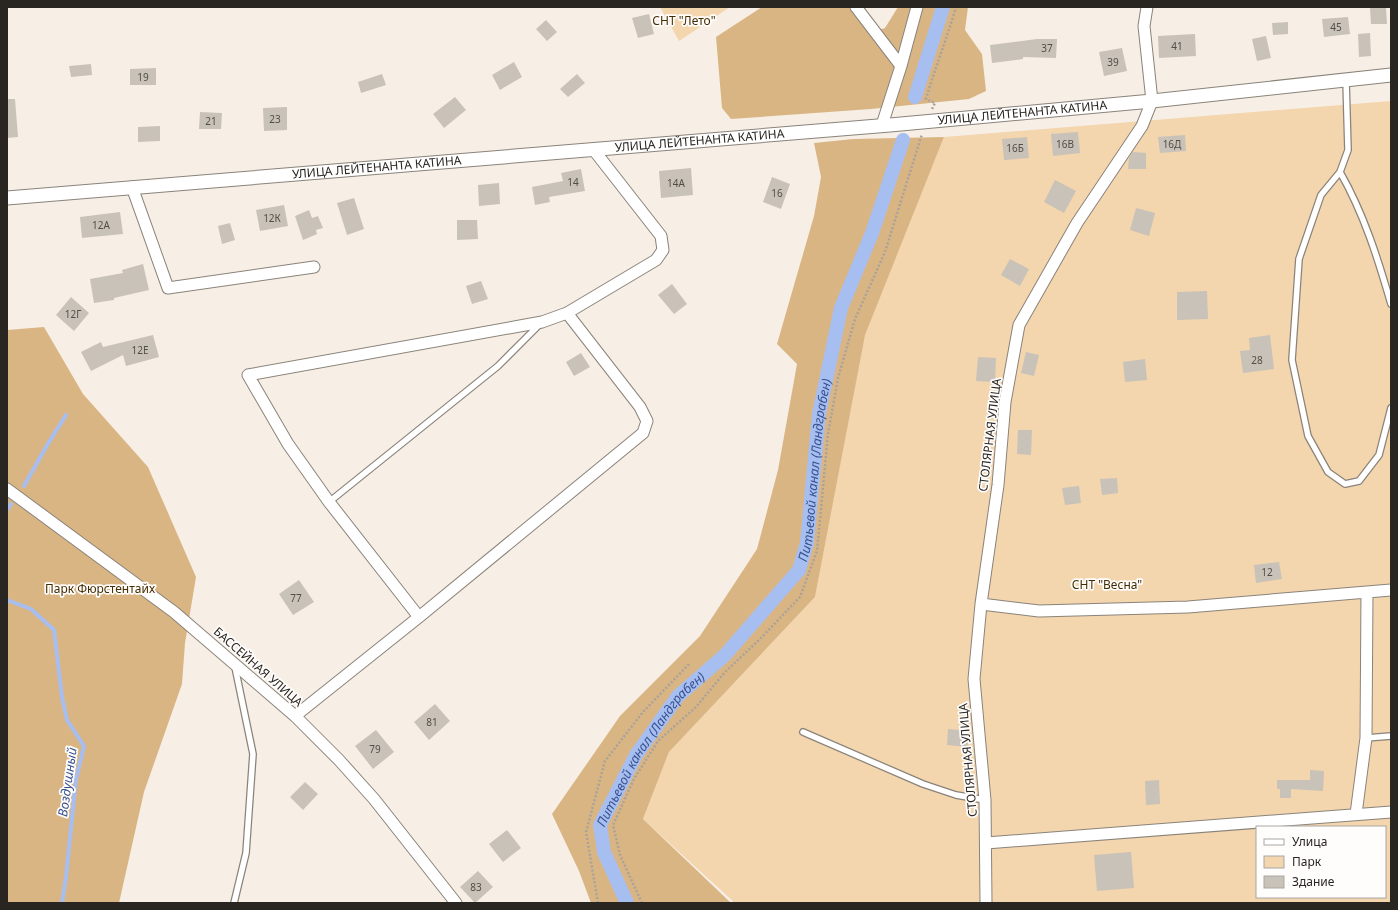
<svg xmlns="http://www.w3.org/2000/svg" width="1398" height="910" viewBox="0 0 1398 910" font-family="'Noto Sans',sans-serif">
<rect width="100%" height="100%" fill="#f7efe5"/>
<path fill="#f3d5ae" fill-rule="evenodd" d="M660,7H730L679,41Z
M1391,101V903H735L643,819L669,752L815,597L864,336L944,137ZM1257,827H1385V897H1257Z"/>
<path fill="#dab584" d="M762,7H850L869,33L885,28L898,7H968L965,30L982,54L986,91L969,99L871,109L731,119L722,108L716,37Z
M944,137L865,335L815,597L669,752L643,819L731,903H591L579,871L552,814L620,716L700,636L757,549L778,470L797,364L777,344L814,216L821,177L814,143L853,139Z
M44,327L83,394L148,467L196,577L185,643L182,684L144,792L119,903H7V330Z"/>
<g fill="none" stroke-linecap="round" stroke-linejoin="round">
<path stroke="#a7bef1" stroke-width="4" d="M24,486L46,447L66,415
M7,510L11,504
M7,600L31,609L54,630L62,697L67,720L84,746L76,779L66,877L62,903"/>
<g stroke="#a7bef1" stroke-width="14">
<path d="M915,97L943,7"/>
<path id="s1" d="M627,903L604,852L600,825L636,755L678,696L725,655L799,570L807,543L819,414L841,308L872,233L903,140"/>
</g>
</g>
<path fill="#c9c2b8" d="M1370,8H1386L1387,24H1371Z
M649,14L654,34L638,38L632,18Z
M1348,17L1350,34L1324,37L1322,19Z
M546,20L557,32L547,41L536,29Z
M1288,22V34L1273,35L1272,23Z
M1370,33L1371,56L1359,57L1358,34Z
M1195,34L1196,56L1159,58L1158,36Z
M1266,36L1271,58L1257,61L1252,39Z
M1037,39H1057L1056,58L1023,57V59L992,63L990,45Z
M1122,48L1127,71L1104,76L1099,52Z
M514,62L522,77L500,90L492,75Z
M91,64L92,75L71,77L69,66Z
M156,68V85H130V69Z
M382,74L386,85L361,93L358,82Z
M577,74L585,83L568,97L560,89Z
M455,97L466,110L444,128L433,114Z
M7,99H15L18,137L7,138Z
M287,107V130L264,131L263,108Z
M200,112L222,113L221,129H199Z
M160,126V141L138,142V127Z
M1078,132L1080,153L1053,156L1051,134Z
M1185,135L1186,151L1160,153L1158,137Z
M1027,137L1029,158L1004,160L1002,139Z
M1133,152L1146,153V169H1128L1129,158Z
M691,168L693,195L661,198L659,171Z
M581,169L585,191L549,197L550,202L535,205L532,187L563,181L561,173Z
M772,177L790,184L781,209L763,202Z
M1055,180L1076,191L1064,213L1044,202Z
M499,183L500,204L479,206L478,185Z
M354,198L364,229L347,235L337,203Z
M284,205L288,226L260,231L256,210Z
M1136,208L1155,213L1149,236L1130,230Z
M309,210L312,218L318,216L323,228L316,230L317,234L303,240L295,216Z
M120,212L123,234L82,238L80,217Z
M457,220H477L478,239L457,240Z
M230,223L235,240L222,244L218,226Z
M1010,259L1029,269L1020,286L1001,275Z
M143,264L149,290L114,298V300L94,303L90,279L123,273L122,270Z
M481,281L488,299L472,304L466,286Z
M672,284L687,304L674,314L658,295Z
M1207,291L1208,319L1177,320V292Z
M71,297L89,313L74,331L56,315Z
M153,335L159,357L126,366L123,355L91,371L81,352L101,342L103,347Z
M1270,335L1274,369L1243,373L1240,351L1250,350L1249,338Z
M1026,352L1039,355L1034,376L1021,373Z
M581,353L590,367L574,376L566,362Z
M978,357L996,358L995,382L976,381Z
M1145,359L1147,380L1125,382L1123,362Z
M1018,430H1032L1031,455L1017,454Z
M1117,478L1118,493L1102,495L1100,479Z
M1079,486L1081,503L1065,505L1062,488Z
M1279,562L1282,579L1256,583L1254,565Z
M299,580L314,602L293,615L279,594Z
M435,704L450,721L429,740L414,722Z
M948,729L969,731L968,747L947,745Z
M376,730L394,752L373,769L355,746Z
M1310,770L1324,771L1323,791L1291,789V798H1280V789H1277V780H1310Z
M1159,780L1160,804L1146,805L1145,781Z
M305,782L318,794L303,810L290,797Z
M507,830L521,848L503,862L489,844Z
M1131,852L1134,888L1097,891L1094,855Z
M478,871L493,887L475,903L460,887Z"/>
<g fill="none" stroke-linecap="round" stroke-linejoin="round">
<defs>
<path id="service" d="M1346,80L1348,150L1340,172L1321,195L1299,259L1292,360L1308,436L1328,472L1345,484L1359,481L1379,455L1391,408
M1340,172C1364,214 1378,259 1391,304
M329,502L498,366L540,324
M803,732L923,784L956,795L985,800
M1366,738L1391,736
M234,903L246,853L253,754L235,667"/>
<path id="minor" d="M856,7L901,66L882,125
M901,66L917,7
M132,187L168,288L314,267
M7,489L174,612L295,716L339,760L374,799L456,903
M981,604L1039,611L1188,607L1391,590
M419,617L329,502L288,444L248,375L542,322L567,313L656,260L663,250L661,236L593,149
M295,716L419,617L643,433L647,421L640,407L567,313
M1356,814L1366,738L1367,592
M986,843L1391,812
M986,903L985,800L974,679L981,604L998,485L1005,402L1019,325L1077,223L1142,126L1152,101L1144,26L1147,7"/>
<g id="tertiary">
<path id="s2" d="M7,198L890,125L1152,101L1391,75"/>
</g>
</defs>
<use href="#service" stroke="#8a837a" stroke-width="8"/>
<use href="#minor" stroke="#8a837a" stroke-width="13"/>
<use href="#tertiary" stroke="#8a837a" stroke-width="15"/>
<path stroke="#a9a29b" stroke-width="2.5" stroke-dasharray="2 2" stroke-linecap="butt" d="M932,109L935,103L926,99C935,68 947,38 956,7
M598,903L586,832L605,761L643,712L689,664
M642,903L620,855L613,825L634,779L658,741L696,707L725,672L759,640L800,597L817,551L828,434L838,378L855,319L885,252L922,134"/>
<use href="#service" stroke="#fff" stroke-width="5.5"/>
<use href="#minor" stroke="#fff" stroke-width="11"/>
<use href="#tertiary" stroke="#fff" stroke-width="13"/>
</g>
<g text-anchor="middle" stroke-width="3.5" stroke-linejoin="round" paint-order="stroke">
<g font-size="10" fill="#514d48">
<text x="1336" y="31">45</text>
<text x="1177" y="50">41</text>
<text x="1047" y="52">37</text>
<text x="1113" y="66">39</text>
<text x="143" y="81">19</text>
<text x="275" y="123">23</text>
<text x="211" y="125">21</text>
<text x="1065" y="148">16В</text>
<text x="1172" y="148">16Д</text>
<text x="1015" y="152">16Б</text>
<text x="573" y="186">14</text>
<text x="676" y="187">14А</text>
<text x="777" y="197">16</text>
<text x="272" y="222">12К</text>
<text x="101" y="229">12А</text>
<text x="73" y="318">12Г</text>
<text x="140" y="354">12Е</text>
<text x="1257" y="364">28</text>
<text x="1267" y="576">12</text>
<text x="296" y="602">77</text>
<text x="432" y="726">81</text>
<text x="375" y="753">79</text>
<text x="476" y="891">83</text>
</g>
<g font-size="12" fill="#442c02" stroke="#fffdfb">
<text x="684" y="25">СНТ "Лето"</text>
<text x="1107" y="589">СНТ "Весна"</text>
<text x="100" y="593">Парк Фюрстентайх</text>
</g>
<g font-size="12" fill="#292622" stroke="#fffdfb">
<text dy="4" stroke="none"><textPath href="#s2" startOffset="1019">УЛИЦА ЛЕЙТЕНАНТА КАТИНА</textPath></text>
<text dy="4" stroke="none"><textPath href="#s2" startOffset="695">УЛИЦА ЛЕЙТЕНАНТА КАТИНА</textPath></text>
<text dy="4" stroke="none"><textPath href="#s2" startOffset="371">УЛИЦА ЛЕЙТЕНАНТА КАТИНА</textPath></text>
<text transform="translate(990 435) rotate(-83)" y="4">СТОЛЯРНАЯ УЛИЦА</text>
<text transform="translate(258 667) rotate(41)" y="4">БАССЕЙНАЯ УЛИЦА</text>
<text transform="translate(968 760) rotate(-95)" y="4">СТОЛЯРНАЯ УЛИЦА</text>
</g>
<g font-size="13" font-style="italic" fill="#385290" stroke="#fffdfb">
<text dy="5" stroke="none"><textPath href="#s1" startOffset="511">Питьевой канал (Ландграбен)</textPath></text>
<text dy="5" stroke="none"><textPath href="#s1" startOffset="175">Питьевой канал (Ландграбен)</textPath></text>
<text transform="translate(67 782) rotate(-82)" y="5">Воздушный</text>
</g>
</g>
<rect width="1398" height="910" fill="none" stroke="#292622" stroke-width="16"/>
<rect x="1256" y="826" width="130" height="72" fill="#fffdfb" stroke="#a9a7a4"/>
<rect x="1264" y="839" width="20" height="6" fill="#ffffff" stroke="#a9a7a4"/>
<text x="1292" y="846" font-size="12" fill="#292622">Улица</text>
<rect x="1264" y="856" width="20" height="12" fill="#f3d5ae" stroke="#a9a7a4"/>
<text x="1292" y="866" font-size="12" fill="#292622">Парк</text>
<rect x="1264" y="876" width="20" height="12" fill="#c9c2b8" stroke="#a9a7a4"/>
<text x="1292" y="886" font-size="12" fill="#292622">Здание</text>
</svg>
